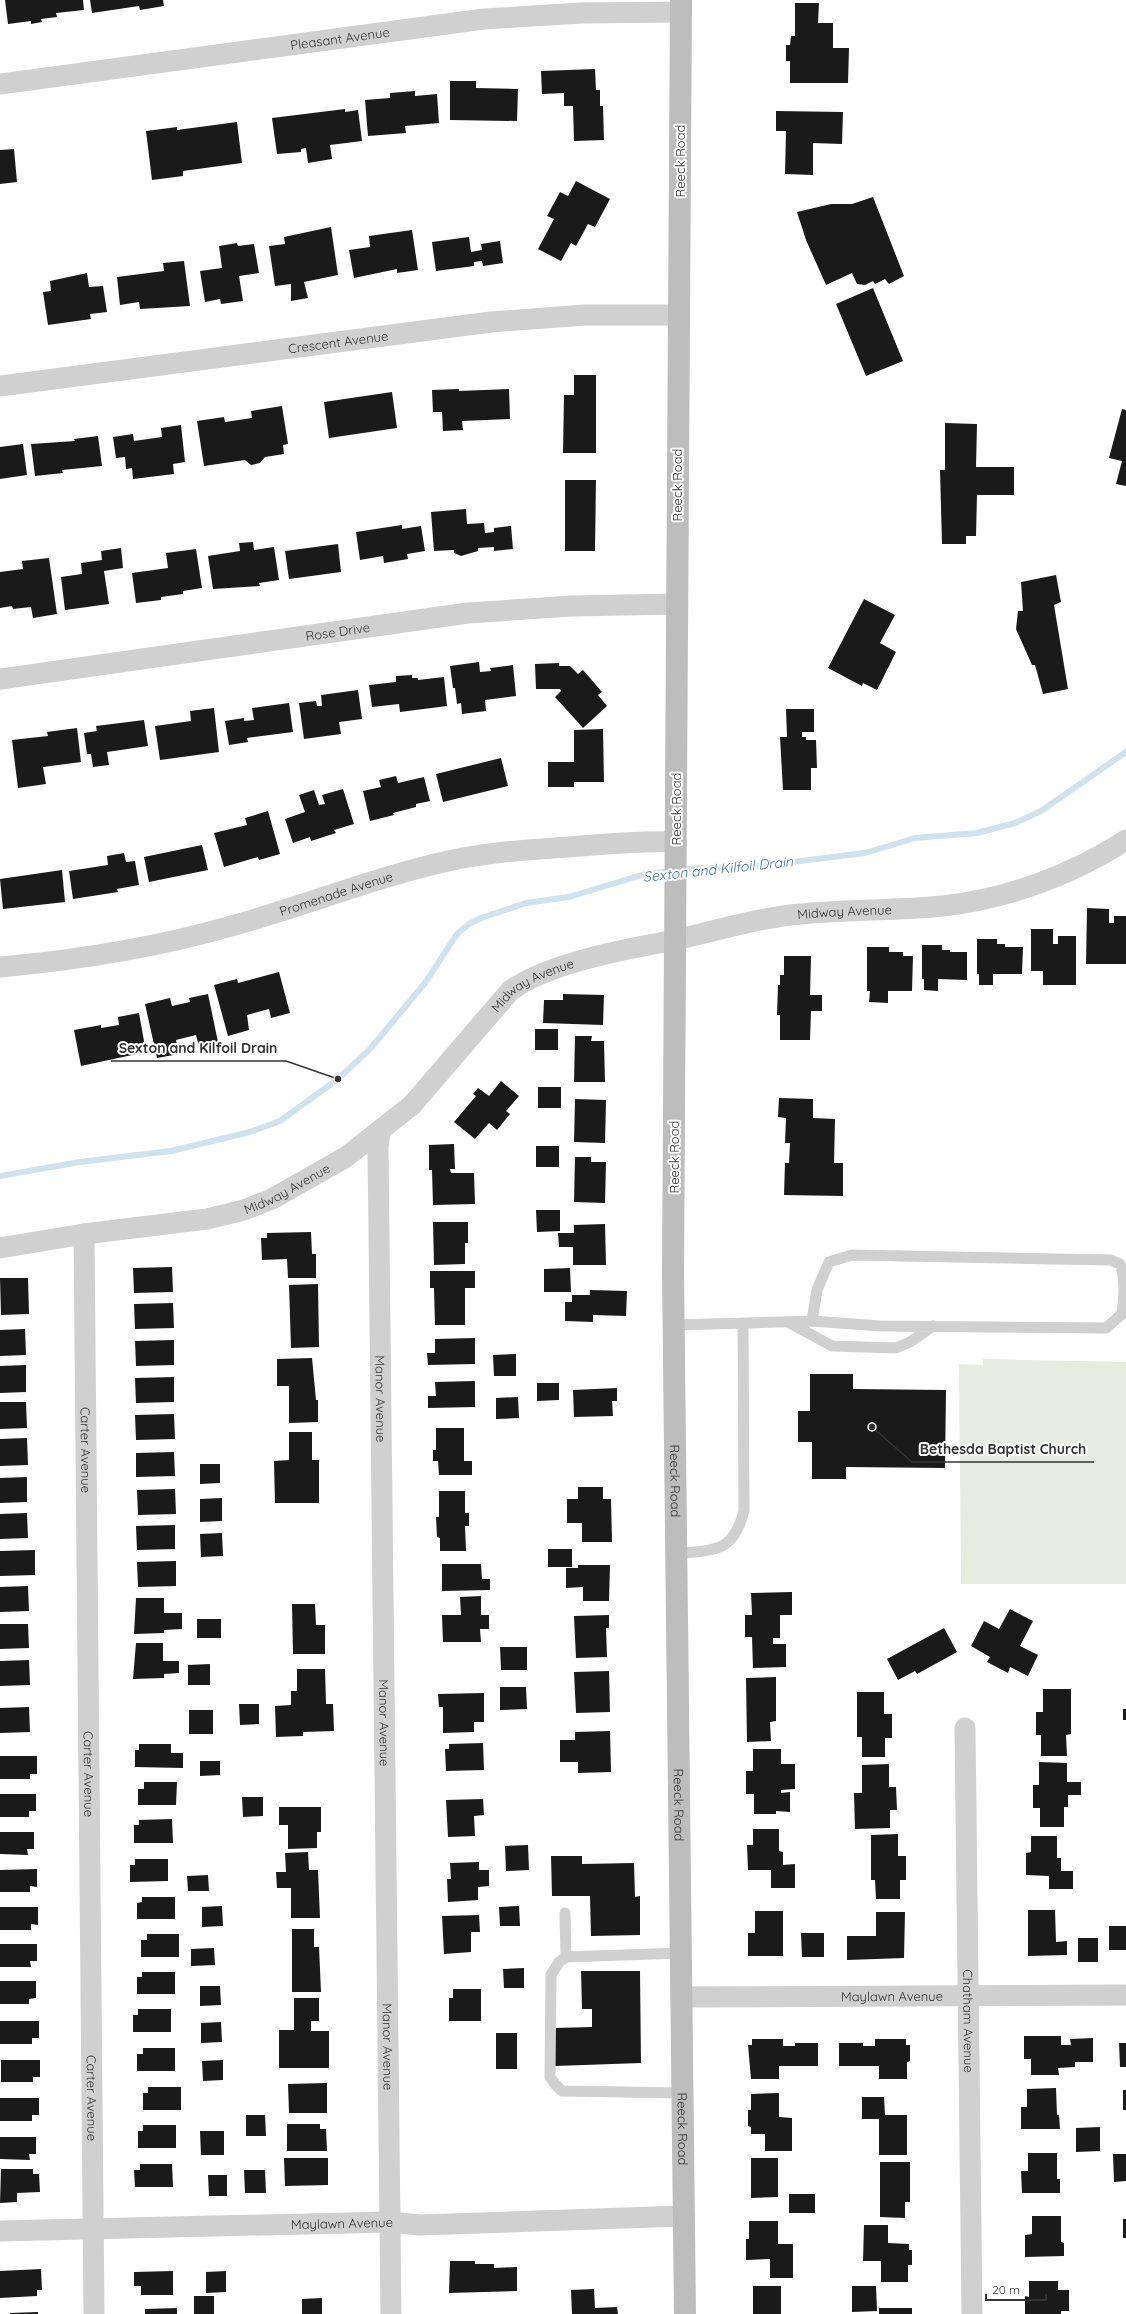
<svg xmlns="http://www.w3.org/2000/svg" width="1126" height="2314" viewBox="0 0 1126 2314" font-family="Quicksand,sans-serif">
<rect width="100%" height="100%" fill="#fff"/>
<path fill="#e6ecdf" d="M983,1359L1126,1362V1584H961L959,1364L983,1365Z"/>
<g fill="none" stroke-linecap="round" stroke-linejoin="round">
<path stroke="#cfe2ee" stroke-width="6" d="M0,1176L80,1162L171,1151L250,1132L280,1121L338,1079L370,1049L425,983L457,934L469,924L481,918L526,903L569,897L645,874L699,868L735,869L865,853L915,838L977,833L1015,823L1041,811L1126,752"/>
</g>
<path fill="#1a1a1a" d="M5,0H83L84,10L56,13L57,17L41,19L42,22L31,24V21L8,24Z
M90,0H163L164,6L140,10L139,6L92,13Z
M795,3H819L818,23H833V48H849L848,83H790V61H786V45H790L791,36H795Z
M595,69L596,90H600V106H603L604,140L574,141L573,106H564V93L542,94L541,71Z
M450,81H476V88L518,89L517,121L450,120Z
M415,91V96L437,94L439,123L405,126L406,133L368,136L365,100L390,98V93Z
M345,109V112L358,110L362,141L330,145L332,159L308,163L306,148L301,149V152L277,154L272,118Z
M776,111L843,112L842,144L813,143V175L785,174L786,131H776Z
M237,122L242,163L183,171V176L152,180L146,131L177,127V130Z
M14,149L17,182L0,184V150Z
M576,181L610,199L595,227L588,224L576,246L571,243L561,261L538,249L554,219L547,216L560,192L568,196Z
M873,197L904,276L889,284L885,279L875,284L873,281L865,285L857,284L852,273L826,285L806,240L797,212L831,204H852Z
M331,227L338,275L304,282L308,298L291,301V284L275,286L269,246L285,244L284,237Z
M412,230L418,270L397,273V269L354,278L349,250L370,247L369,236Z
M469,237L471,252L482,250L481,244L500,241L503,263L483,266L482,261L474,262V266L436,271L432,242Z
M237,243L238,246L254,244L259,273L239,276L243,301L221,304L220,299L205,302L200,271L222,268L219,246Z
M184,261L190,306L140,309L139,302L120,305L117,277L164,271L163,263Z
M87,273L89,287L103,286L107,312L90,314L91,319L48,325L43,292L51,291L50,281Z
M873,288L903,361L866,376L836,304Z
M574,375H596V453H563L564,395H574Z
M459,389V391L509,389L510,419L462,421L463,430L443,431L442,412H433L432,390Z
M392,392L397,428L329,438L324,402Z
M282,406L288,444L283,445L284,454L265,457L260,463L251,465L245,460L204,466L197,421L224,417L225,422L252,418L251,411Z
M1122,409L1126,410V486L1116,484L1122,461L1109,458Z
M945,423L977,424L976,467H1014V495H977L976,536H966V544H942L940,470H945Z
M181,425L185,462L173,464L174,474L133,479L132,468L126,469L125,457L116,458L113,437L133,434L134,441L162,437L161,428Z
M98,436L102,466L62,470L63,473L35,476L31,444L75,441L74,439Z
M23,444L27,475L0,479V447Z
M565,480H596L595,551H565Z
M466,509L467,524L484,523L485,533L494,532V528L511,526L513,549L494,551V547L478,548V551L461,556L454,553V550L434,551L431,512Z
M402,525V529L421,526L425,551L407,554L408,559L384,563L383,556L360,560L356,532Z
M253,542L254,550L274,547L279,580L259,583L260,586L213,589L208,556L240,551L239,543Z
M338,544L341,572L289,579L285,551Z
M121,548L123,568L104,571L109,604L65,610L61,577L82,574L81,563L102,560L101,551Z
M196,549L202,588L183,591V594L161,597V600L136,603L132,573L168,568L166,553Z
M49,558L57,614L33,618L31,607L13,609L12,606L0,608V572L23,569L22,561Z
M1056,575L1061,602L1054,605L1068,689L1043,694L1035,665H1032L1016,629L1018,611H1023L1021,582Z
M864,599L895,615L880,643L896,652L877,690L863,683L862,686L828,668Z
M479,662L480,672L491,671L490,668L513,665L516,696L485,700L486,711L462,714L461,703L457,704L455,688H453L450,666Z
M559,663V666H570L578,674L583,670L602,692L598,695L607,706L583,728L555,697L561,691L560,689H536L535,664Z
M412,675V678H418V680L444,677L447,706L400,712L399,704L372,707L369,685L396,682V676Z
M358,690L362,719L339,722L341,734L304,739L299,703L316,701L317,706H322L321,695Z
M289,703L293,732L247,738L248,742L229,745L225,721L244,718V721L254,720L252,708Z
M214,708L219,752L160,760L155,726L191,721L190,711Z
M786,709H814V732H802V737H806V740H816L817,768H811V790H783L780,737H787Z
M144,720L148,746L107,752L109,765L93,767L91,754H87L84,733L97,731L96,726Z
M77,728L81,762L43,767L46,784L18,788L12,740L48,736L47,732Z
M603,729L604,782H574V787H548V762H574V730Z
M501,758L508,786L443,802L436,774Z
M396,776L398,783L424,777L430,801L416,804V807L393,813L394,815L370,821L363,791L381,787L379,780Z
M343,789L354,824L334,830L336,833L311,841L310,837L293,843L285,819L305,812L299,795L314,790L319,805L325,804L322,795Z
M268,811L280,854L259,860L258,857L224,867L214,833L247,825L245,818Z
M202,845L208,870L149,882L144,857Z
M124,853L126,862L135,861L139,885L117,889L118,892L73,899L69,871L108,865L107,856Z
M62,870L65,902L3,909L0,879Z
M1087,908L1109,909V923H1114V916H1126V964H1086Z
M1031,929H1053V944H1058V936H1076V985H1043V971H1031Z
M977,939H997V944H1005V947H1023L1022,974H993V985H979V974H977Z
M922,945H942V950H950V952H967V980L938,979V991L924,990V979H922Z
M867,947H889V952H903V956H913L912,991H888V1003L869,1002L870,991H867Z
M784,956H811L810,995H822V1011H811L810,1040H780V1015H777L778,985H780V975H784Z
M279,972L290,1013L271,1018L269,1009L247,1015L249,1030L228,1036L214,985L237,979L238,983Z
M208,994L218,1042L199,1047L196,1035L176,1040L179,1054L157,1058L145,1004L170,998L172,1006L190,1002L189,998Z
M563,994L604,995L603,1025L543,1023L544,1000H563Z
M139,1013L146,1052L81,1066L74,1030L101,1025V1028L119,1025L118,1017Z
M535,1029H558V1050H535Z
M575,1036H592L591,1041H604L605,1082H574Z
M501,1081L519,1096L506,1111L510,1114L497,1130L489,1123L475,1139L454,1122L476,1096L473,1094L478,1088L489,1096Z
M538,1087H561V1108H538Z
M779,1098L813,1099V1118L835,1119L834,1163H843V1196L784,1195L785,1163H789L790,1143H785L786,1118L778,1117Z
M575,1099L606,1100L605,1143L574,1142Z
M454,1144L455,1169H450L451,1173H474L475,1204L433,1205L432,1170H429V1145Z
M536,1146H559V1167H536Z
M575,1157H591V1162H606L605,1203L574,1202Z
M536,1210H560V1231L537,1232Z
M433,1222H468V1243H465V1264L434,1265Z
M605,1224L606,1265H573V1247H559L558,1233H574V1225Z
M311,1232L312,1254H316V1278H288L287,1259L262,1260L261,1238H267V1233Z
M172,1267L173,1292L134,1293L133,1268Z
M570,1268L571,1292H544V1269Z
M430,1271H475V1288H465V1325H435L434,1288H430Z
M0,1278H28L29,1314L1,1315Z
M318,1284L319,1347L291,1348L289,1285Z
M590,1290L627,1291L626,1316L593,1315V1322L565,1321V1302H572V1295H590Z
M173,1303L174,1328L135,1329L134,1304Z
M25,1329L26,1355L0,1356V1330Z
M475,1338V1364L428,1365L427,1353H435V1339Z
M174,1340V1365L136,1366L135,1341Z
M516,1354V1376H494L493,1355Z
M312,1358L316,1400H318V1422L289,1423V1386H277V1359Z
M26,1365V1392L0,1393V1366Z
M810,1374H853V1389L946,1390L945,1468L846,1467V1479H812V1442H798V1411H810Z
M174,1377V1402L136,1403L135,1378Z
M475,1381V1407L428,1408V1396H436L435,1382Z
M537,1383H559V1400L537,1401Z
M617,1388V1401H612L613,1416L574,1417L573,1390Z
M518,1397L519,1418L496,1419V1398Z
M0,1402H26L27,1428L0,1429Z
M174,1414L175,1439L136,1440L135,1415Z
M436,1428H464V1461H472V1475H439L438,1461H433V1450H436Z
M289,1432H312V1460H319V1503H275L274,1461L289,1460Z
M27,1438L28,1465L0,1466V1439Z
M174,1452L175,1476L136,1477V1453Z
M200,1464H220V1483L200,1484Z
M27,1477V1502L0,1503V1478Z
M578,1487H603V1499H611L612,1542H582V1523H567V1499H578Z
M175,1489L176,1514L138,1515L137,1490Z
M439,1491H465V1513H469V1526H465L466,1551H440V1538L437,1537L436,1517H439Z
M222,1498V1521L200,1522V1499Z
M27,1513L28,1538L0,1539V1514Z
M175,1525V1549L137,1550L136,1526Z
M222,1533L223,1556L201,1557L200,1534Z
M548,1549H572V1567H548Z
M35,1550V1575L0,1576V1551Z
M176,1561V1586L138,1587L137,1562Z
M442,1564H481L482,1579H490V1590L442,1591Z
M578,1565H610L609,1601H583V1587L566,1588V1568H578Z
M28,1586L29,1611L0,1612V1587Z
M792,1592V1615H780V1638H773V1644H786V1667L753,1668L752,1637H745V1615H752L751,1593Z
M481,1596V1615H489V1629H480L481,1642H443L442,1615H461L460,1597Z
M136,1598H164V1613H182V1629L164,1630V1633L134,1634Z
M292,1604H315L316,1625H325V1654H293Z
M1010,1609L1033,1621L1020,1646L1038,1655L1028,1676L1010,1667L1008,1673L987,1662L990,1657L971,1646L984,1621L999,1629Z
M609,1615V1628H606L607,1657L576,1658L574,1616Z
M197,1619H221V1638H197Z
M0,1624H28L29,1648L0,1649Z
M944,1628L957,1652L917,1674L915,1671L898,1680L887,1659Z
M136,1643H163V1661H179V1673L164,1674V1678L133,1679Z
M500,1647H527V1670H501Z
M29,1660L30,1685L0,1686V1661Z
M210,1664V1685H188V1665Z
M297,1669H325L326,1704H333L334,1731L303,1732V1736L276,1737L275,1706L291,1705V1691H297Z
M609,1671L610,1712L576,1713L574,1672Z
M776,1677V1721L770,1722L771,1741L747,1742L746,1678Z
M500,1687H526L527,1709L500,1710Z
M1043,1689H1071V1734L1066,1735L1067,1756H1041V1735H1036V1712H1043Z
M857,1692H884V1714H892V1738H885V1757H862V1737H857Z
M484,1693V1722H474V1732L443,1733V1707H439L438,1694Z
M239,1704H259V1724L240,1725Z
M29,1707L30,1732L0,1733V1708Z
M1123,1709H1126V1720H1123Z
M189,1710H213V1734H189Z
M610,1731L611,1772L578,1773V1762H560V1740H575V1732Z
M483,1743L484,1770L446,1771L445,1749H449V1744Z
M139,1744H171V1753H183V1768L135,1767V1750H139Z
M753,1749H781V1764H795V1789L781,1790V1793L790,1792V1812L776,1811V1814H754V1794H746V1771H753Z
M0,1756H37V1774H30V1779H0Z
M200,1761H220V1775L200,1776Z
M1039,1762L1067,1763V1782H1081V1795H1068V1807H1064V1827H1040V1808H1033V1785H1039Z
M889,1764V1787H896L897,1810H890V1828L855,1829L854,1793H862V1765Z
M144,1782H177L176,1805H138V1789H144Z
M0,1794H36V1811H29V1817H0Z
M242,1797H263V1816L243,1817Z
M483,1799L484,1815L474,1816L475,1836L448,1837L446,1800Z
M279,1807H321V1832H317V1848L288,1849V1825H279Z
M172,1819L173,1843H134V1825H139V1820Z
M753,1829H779V1851L783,1852V1865L795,1864V1888H771V1870H748L747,1845H753Z
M0,1832H34V1849H27L28,1855L0,1854Z
M898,1834V1856H906V1880H900V1899H876L875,1880H871V1835Z
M1031,1836H1057V1858H1061V1871H1073V1889H1049V1876L1026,1875V1853L1031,1852Z
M528,1845L529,1870L506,1871L505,1846Z
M308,1852L309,1870H318L320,1918H291V1888H277L276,1872H286L285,1853Z
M551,1856H582V1864L634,1863L635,1897L640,1896V1935L591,1936L590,1896H552Z
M135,1859H168V1881L130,1882V1865H135Z
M479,1862V1870H489V1886L478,1887V1900L448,1902L447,1879H451L450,1863Z
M37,1869V1887L30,1886V1892H0V1870Z
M208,1875L209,1891H188L187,1876Z
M142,1897H175V1919H137V1903L142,1902Z
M222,1906L223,1926L202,1927V1907Z
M519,1906L520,1926H500L499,1907Z
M0,1907H38V1925L31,1924V1930H0Z
M1028,1910H1055L1056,1942L1067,1941V1955L1028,1956Z
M755,1911H783V1956H748V1933H755Z
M876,1912H905L904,1958L847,1960V1936H876Z
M479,1915L480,1932H471V1952L444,1954L442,1916Z
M1109,1926H1126V1950H1109Z
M292,1929H314V1947H319L321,1992H292Z
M801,1933H824V1957H802Z
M147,1934H179V1957H141V1940H147Z
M1078,1938H1098V1962H1078Z
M0,1944H37V1961H30L31,1967H0Z
M214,1948L215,1965L191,1966V1949Z
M524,1968V1988H504L503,1969Z
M581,1971H640L641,2063L555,2066L554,2028L592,2027V2009H582Z
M142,1972H175V1994H137V1977H142Z
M0,1981H36V1998L29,1999V2004H0Z
M200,1986H220L221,2005L200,2006Z
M453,1989H481V2021H449V1998H453Z
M294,1998H319V2021H311V2031H329V2068H279V2030H294Z
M138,2009H171V2032H133V2015H138Z
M0,2021H39V2038H32V2044H0Z
M221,2022L222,2042L201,2043V2023Z
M496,2033H517V2069H496Z
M1024,2036H1061V2045H1071L1070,2039L1093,2038V2062H1075V2067L1058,2068L1059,2075H1031V2059H1024Z
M752,2039H783V2046H795V2043H818V2066H779V2079H751L748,2045H752Z
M875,2039H906V2045H910V2061L907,2062V2079H879V2066H839V2043H863V2046H875Z
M1119,2043H1126V2067H1120Z
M143,2048H175V2071H137V2054H143Z
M1,2060H40V2077H33V2082H1Z
M223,2060V2080L203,2081L202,2061Z
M327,2083V2113H289L288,2084Z
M148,2087H181V2110H143V2093H148Z
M1056,2088L1057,2115H1059L1060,2129H1021V2107H1027V2089Z
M1123,2090H1126V2110H1123Z
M779,2093V2117L792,2118V2151H765V2134H751V2127L748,2126V2110H751V2094Z
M862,2097H884L885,2115H907V2155H879V2119H862Z
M0,2098H39V2115H32V2121H0Z
M246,2115H265L266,2136H246Z
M287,2124H320V2129H326L327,2151H287Z
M143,2125H176V2148H138V2131H143Z
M1100,2127V2151L1076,2152V2128Z
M200,2131H224V2155H201Z
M0,2137H36V2154H29L30,2160L0,2159Z
M1028,2153H1057V2179H1060V2193H1022L1021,2171H1028Z
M1113,2154H1126V2181L1114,2182Z
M284,2158H328V2185L285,2186Z
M751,2158H778V2197L751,2198Z
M880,2162H910V2202H905V2218L880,2217Z
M140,2164H172L173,2187H135L134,2170H140Z
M1,2169H33V2174H39L40,2192L17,2193V2202L0,2203Z
M244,2170H265L266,2193H245Z
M208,2175H227V2196H209Z
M789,2194H815V2213H789Z
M1032,2216H1061V2242L1064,2243V2256L1025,2257V2235L1032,2234Z
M1123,2219H1126V2238H1123Z
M749,2221H778V2244H793V2278H770V2259L746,2260V2239H749Z
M864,2225H888V2243L909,2244V2250H912V2265H908V2282H881V2261H863Z
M450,2261H475V2264H494V2268L517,2267V2291L449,2293Z
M41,2269L42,2290H37V2296L0,2298V2271Z
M173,2271V2295H141V2286H134V2272Z
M226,2271V2292L206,2293V2272Z
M1029,2281H1058V2290H1069V2311H1061V2314H1025V2296L1029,2297Z
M753,2286H781V2314H753Z
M852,2286H876L877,2311L852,2312Z
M594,2289L595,2308L617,2307L618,2314H572L571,2290Z
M194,2296H214V2314H194Z
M322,2298V2314H302V2299Z
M177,2308V2314H145V2309Z
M879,2308H912V2314H879Z
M38,2312V2314H10V2313Z"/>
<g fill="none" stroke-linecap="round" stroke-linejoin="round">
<path stroke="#d0d0d0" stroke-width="11" d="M788,1322L832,1346L896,1348L910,1342L933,1326
M674,1325L812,1321L880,1326L1106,1328L1122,1314C1124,1297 1126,1280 1120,1264L1111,1260L852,1255L829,1262L817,1290L812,1321
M677,1554C714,1549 733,1554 744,1511L743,1323
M565,1913L566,1957
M681,1953L566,1957L559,1962L551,1975L550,2077L555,2084L562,2091L682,2093"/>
<g stroke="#d0d0d0" stroke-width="21">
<path id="s1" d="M0,84L484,19L582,13L681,12"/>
<path id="s2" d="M0,386L491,322L585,315H679"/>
<path id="s3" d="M0,679L468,613L572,606L677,604"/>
<path id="s4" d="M0,967C79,960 159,947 235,925C307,905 376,877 448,861C487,852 528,850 568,847C604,844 640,841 676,842"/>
<path id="s5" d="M380,1132L378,1147L391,2314"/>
<path id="s6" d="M84,1234L94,2314"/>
<path id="s7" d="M0,1248L84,1234L207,1219L244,1210L272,1199L346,1157L412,1105L510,991C545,965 616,951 659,943C704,935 746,920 791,915C842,909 892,911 943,906C1007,899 1072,875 1126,840"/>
<path id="s8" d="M965,1728L972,2314"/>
<path id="s9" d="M681,1997L1126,1995"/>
<path id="s10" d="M0,2231L390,2222L420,2225L684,2216"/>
</g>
<path stroke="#bdbdbd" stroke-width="22" id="s11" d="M681,0L673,1272L685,2314"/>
</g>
<g text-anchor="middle" stroke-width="4" stroke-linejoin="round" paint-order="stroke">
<g font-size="13" fill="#333" stroke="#fff">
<text dy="5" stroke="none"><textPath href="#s1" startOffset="343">Pleasant Avenue</textPath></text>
<text transform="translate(680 161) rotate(-90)" y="5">Reeck Road</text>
<text dy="5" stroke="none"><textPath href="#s2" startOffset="341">Crescent Avenue</textPath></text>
<text transform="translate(677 485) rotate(-90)" y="5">Reeck Road</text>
<text dy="5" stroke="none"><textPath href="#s3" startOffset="341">Rose Drive</textPath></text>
<text transform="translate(676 809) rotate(-90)" y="5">Reeck Road</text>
<text dy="5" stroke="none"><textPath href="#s4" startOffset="345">Promenade Avenue</textPath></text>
<text dy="5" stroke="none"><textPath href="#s7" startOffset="943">Midway Avenue</textPath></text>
<text dy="5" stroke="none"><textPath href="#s7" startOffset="619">Midway Avenue</textPath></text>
<text transform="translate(674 1157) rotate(-90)" y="5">Reeck Road</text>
<text dy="5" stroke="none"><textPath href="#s7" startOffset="295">Midway Avenue</textPath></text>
<text dy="5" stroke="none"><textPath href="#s5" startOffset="267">Manor Avenue</textPath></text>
<text dy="5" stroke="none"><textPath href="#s6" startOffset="216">Carter Avenue</textPath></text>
<text dy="5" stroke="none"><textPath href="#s11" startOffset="1481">Reeck Road</textPath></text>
<text dy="5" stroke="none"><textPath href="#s5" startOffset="591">Manor Avenue</textPath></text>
<text dy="5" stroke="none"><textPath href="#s6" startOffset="540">Carter Avenue</textPath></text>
<text dy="5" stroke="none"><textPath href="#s11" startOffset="1805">Reeck Road</textPath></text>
<text dy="5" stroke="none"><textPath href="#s9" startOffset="211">Maylawn Avenue</textPath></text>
<text dy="5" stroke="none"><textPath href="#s8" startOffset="293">Chatham Avenue</textPath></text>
<text dy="5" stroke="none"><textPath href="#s5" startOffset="915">Manor Avenue</textPath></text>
<text dy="5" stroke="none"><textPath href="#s6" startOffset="864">Carter Avenue</textPath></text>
<text dy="5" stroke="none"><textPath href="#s11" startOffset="2129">Reeck Road</textPath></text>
<text dy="5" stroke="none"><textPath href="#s10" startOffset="342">Maylawn Avenue</textPath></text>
</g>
<g font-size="14" font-style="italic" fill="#3f7597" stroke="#fff">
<text transform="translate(718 869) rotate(-6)" y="5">Sexton and Kilfoil Drain</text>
</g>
</g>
<path fill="none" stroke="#333" stroke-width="1.5" d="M338 1079L286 1061H111M872 1427L912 1462H1094"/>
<g fill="#333" stroke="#fff" stroke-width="1.5">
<circle cx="338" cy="1079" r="4"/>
<circle cx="872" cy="1427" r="4"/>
</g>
<g font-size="14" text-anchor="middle" font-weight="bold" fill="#333" stroke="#fff" stroke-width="4" stroke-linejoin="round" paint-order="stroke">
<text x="198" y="1053">Sexton and Kilfoil Drain</text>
<text x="1003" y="1454">Bethesda Baptist Church</text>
</g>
<path d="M986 2294v6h60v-6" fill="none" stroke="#333333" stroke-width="2"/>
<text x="992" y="2294" font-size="12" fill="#333333" stroke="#ffffff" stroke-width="3" paint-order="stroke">20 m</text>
</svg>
